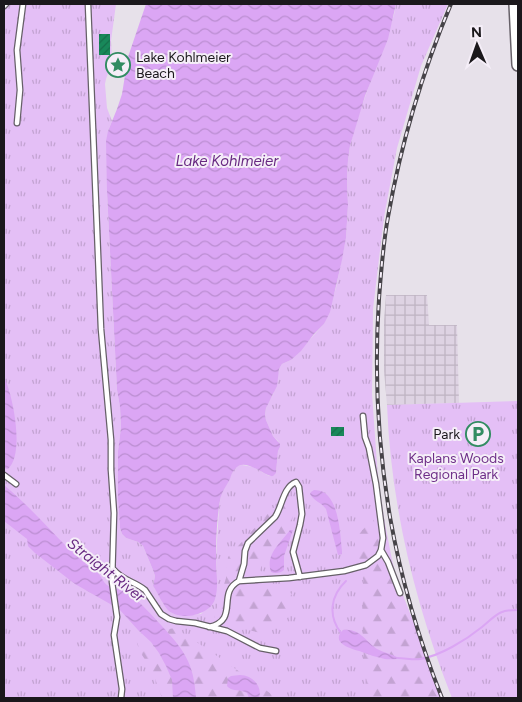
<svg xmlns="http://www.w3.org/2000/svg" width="522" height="702" viewBox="0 0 522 702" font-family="Figtree,sans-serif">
<defs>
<pattern id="industrial-grid" width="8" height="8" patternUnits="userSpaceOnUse" patternTransform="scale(1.25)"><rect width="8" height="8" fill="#ded3e3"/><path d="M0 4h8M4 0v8" fill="none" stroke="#beb4c2"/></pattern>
<pattern id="grass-tufts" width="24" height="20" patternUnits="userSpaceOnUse" patternTransform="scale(1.25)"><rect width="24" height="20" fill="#e4bff6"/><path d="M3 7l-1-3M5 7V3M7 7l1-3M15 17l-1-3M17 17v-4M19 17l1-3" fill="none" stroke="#c3a3d2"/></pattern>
<pattern id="forest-firs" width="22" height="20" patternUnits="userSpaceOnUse" patternTransform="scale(1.25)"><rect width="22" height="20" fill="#e4bff6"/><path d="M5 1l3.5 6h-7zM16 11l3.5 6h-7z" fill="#c3a3d2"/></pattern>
<pattern id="water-waves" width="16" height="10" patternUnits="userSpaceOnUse" patternTransform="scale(1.25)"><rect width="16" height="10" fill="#dba6f4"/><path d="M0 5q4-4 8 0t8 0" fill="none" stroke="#bb8ed1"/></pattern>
<pattern id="building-hatch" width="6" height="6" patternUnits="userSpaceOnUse" patternTransform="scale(1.25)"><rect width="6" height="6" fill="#18885a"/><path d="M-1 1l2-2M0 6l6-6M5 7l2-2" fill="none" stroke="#156e4a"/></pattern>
</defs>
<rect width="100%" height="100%" fill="#e7e1ea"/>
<path fill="url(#industrial-grid)" d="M386,295H427L429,325H457L459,403L387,405L384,371V320Z"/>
<path fill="url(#grass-tufts)" d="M4,4H116L111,41L112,62L106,79L105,84L107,108L112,121L108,131L107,192L117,390L120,407L121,427L118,451V499L120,528L122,534L126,538L138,542L143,546L153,570L155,576L153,586L161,597L163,603L172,613L189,615L201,614L215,598L217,581L216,557L219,508L221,495L233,471L237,466L242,465L253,467L269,476L276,473L278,451L280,447L278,441L273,436L266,420L265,415L266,408L268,402L273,395L279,369L282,364L291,360L324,324L336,288L346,238L348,205L347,179L348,160L350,146L358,117L394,15L396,4H448L421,66L397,148L384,217L373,309L372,394L378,478L384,518L392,560L403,601L435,698H4Z
M518,401V698H452C415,604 391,506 387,405Z"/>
<path fill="url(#forest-firs)" d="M290,503L293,517L285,537L266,554L260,570L272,589L280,587L292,594V615L261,633L239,628L214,617L226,578L228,557L273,508Z
M373,518L443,698H369L364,662L362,613L364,583L354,540Z
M175,628L207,649L277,698H162L152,670L142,655L134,635Z"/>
<path fill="url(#water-waves)" d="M146,4H396L388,39L365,96L350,146L348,160L347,179L348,205L346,238L342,260L330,312L324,324L314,334L301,351L291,360L282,364L279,369L277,386L266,408L265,415L266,420L273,436L280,444V447L278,451L276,473C275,474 274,475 273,476C266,478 245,456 235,469C232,472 231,476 230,479C227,485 223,490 221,496C217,513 216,540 216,557C216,571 219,586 215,599C210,616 178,622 167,609C162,603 158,593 153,586L155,576L153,570L143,546L138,542L126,538L122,534L120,528L118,499V451L121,427L120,407L117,390L107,192L106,141L108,131L117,109L122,94L128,57Z
M4,377C13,395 25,454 8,469L4,468Z
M4,485C27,504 47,527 69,549C78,558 88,566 98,573C102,577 103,582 107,585C112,589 122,589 128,593C141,603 151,614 161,625C184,650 194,663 196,698H173L172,680L166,666L159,653L151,642L138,630L119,609L75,584L35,553L28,546L27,539L4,521Z
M314,490C339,489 340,533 342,551V554L338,555L326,509C321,502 315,502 310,494L311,492Z
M290,530H293L284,556V570C281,573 275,574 271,572C265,554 281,543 290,530Z
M343,630C360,628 365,641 377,649C384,653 392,654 399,658L397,659C392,659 386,660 381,658C376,657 370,655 365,653C357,650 328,645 343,630Z
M240,675C252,675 263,686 259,698H249L247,693C241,689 231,692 227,686L228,678L231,676Z"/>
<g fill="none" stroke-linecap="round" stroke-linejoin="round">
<path stroke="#dba6f4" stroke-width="2" d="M341,633C328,616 330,596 346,581
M397,658C405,658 413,660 420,659C440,656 466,640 482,627C497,615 497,610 518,610"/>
</g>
<path fill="url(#building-hatch)" d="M99,34H110V55H99Z
M331,427H344V436H331Z"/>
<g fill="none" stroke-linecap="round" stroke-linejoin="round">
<defs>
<path id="lane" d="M88,4L101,329L111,440V470L114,513L112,582L117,617L114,635L122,689L121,698
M4,6L6,4
M17,123L20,90L17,50L23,4
M4,475L16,484
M381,550L388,562L400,593
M113,569C123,581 134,581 145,590L161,614L169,619L176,621L195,623L227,631L260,648L276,651
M239,581L244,564L245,551L248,543L275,517C282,507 283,487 296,482L299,487L302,514L300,525L293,552L300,577
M209,627C240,620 216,593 239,581L289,578L344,571L366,565L378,556L381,550L383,538L376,484L369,448L365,437L363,416"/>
<path id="secondary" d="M515,4L518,65"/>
</defs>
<use href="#lane" stroke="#666068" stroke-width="7"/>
<use href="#secondary" stroke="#666068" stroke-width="14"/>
<use href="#lane" stroke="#fff" stroke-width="4.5"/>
<use href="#secondary" stroke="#fff" stroke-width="11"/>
<defs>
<path id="rail" d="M442,698C419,640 401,579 390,517C378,446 374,372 379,299C381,272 383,244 388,217C401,143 422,73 451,4"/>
</defs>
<use href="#rail" stroke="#464348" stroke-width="4"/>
<use href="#rail" stroke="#f5eef8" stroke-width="2" stroke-dasharray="5.5" stroke-linecap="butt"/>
</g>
<defs>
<symbol id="sight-ring" viewBox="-11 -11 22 22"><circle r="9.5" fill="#f5eef8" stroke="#328c62" stroke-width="1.5"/><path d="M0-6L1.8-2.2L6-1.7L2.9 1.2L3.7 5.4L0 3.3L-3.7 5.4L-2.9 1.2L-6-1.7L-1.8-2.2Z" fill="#328c62"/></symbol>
<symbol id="parking-ring" viewBox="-11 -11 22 22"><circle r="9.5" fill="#f5eef8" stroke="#328c62" stroke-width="1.5"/><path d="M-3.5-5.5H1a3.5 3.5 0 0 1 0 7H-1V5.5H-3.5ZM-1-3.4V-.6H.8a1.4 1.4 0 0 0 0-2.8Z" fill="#328c62"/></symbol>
</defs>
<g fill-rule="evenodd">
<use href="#sight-ring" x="104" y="51" width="28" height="28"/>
<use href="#parking-ring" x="464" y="420" width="28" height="28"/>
</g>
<g text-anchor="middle" stroke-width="4" stroke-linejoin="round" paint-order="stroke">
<g font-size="14" fill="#1b181c" stroke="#f5eef8" text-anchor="start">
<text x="136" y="62">Lake Kohlmeier<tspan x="136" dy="16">Beach</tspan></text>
<text x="460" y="439" text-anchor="end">Park</text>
</g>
<g font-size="14" fill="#6f3089" stroke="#f5eef8">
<text x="456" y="463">Kaplans Woods<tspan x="456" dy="16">Regional Park</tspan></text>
</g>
<g font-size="15" font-style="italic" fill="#682982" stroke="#f5eef8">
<text x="227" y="166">Lake Kohlmeier</text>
<text transform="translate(106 570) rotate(38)" y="5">Straight River</text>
</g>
</g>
<rect width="522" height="702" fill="none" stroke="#1b181c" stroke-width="10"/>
<g transform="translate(477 45) rotate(358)" stroke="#f5eef8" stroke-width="4" paint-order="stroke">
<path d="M0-4L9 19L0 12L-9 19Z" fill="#1b181c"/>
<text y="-8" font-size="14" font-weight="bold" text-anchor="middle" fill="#1b181c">N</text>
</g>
</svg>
